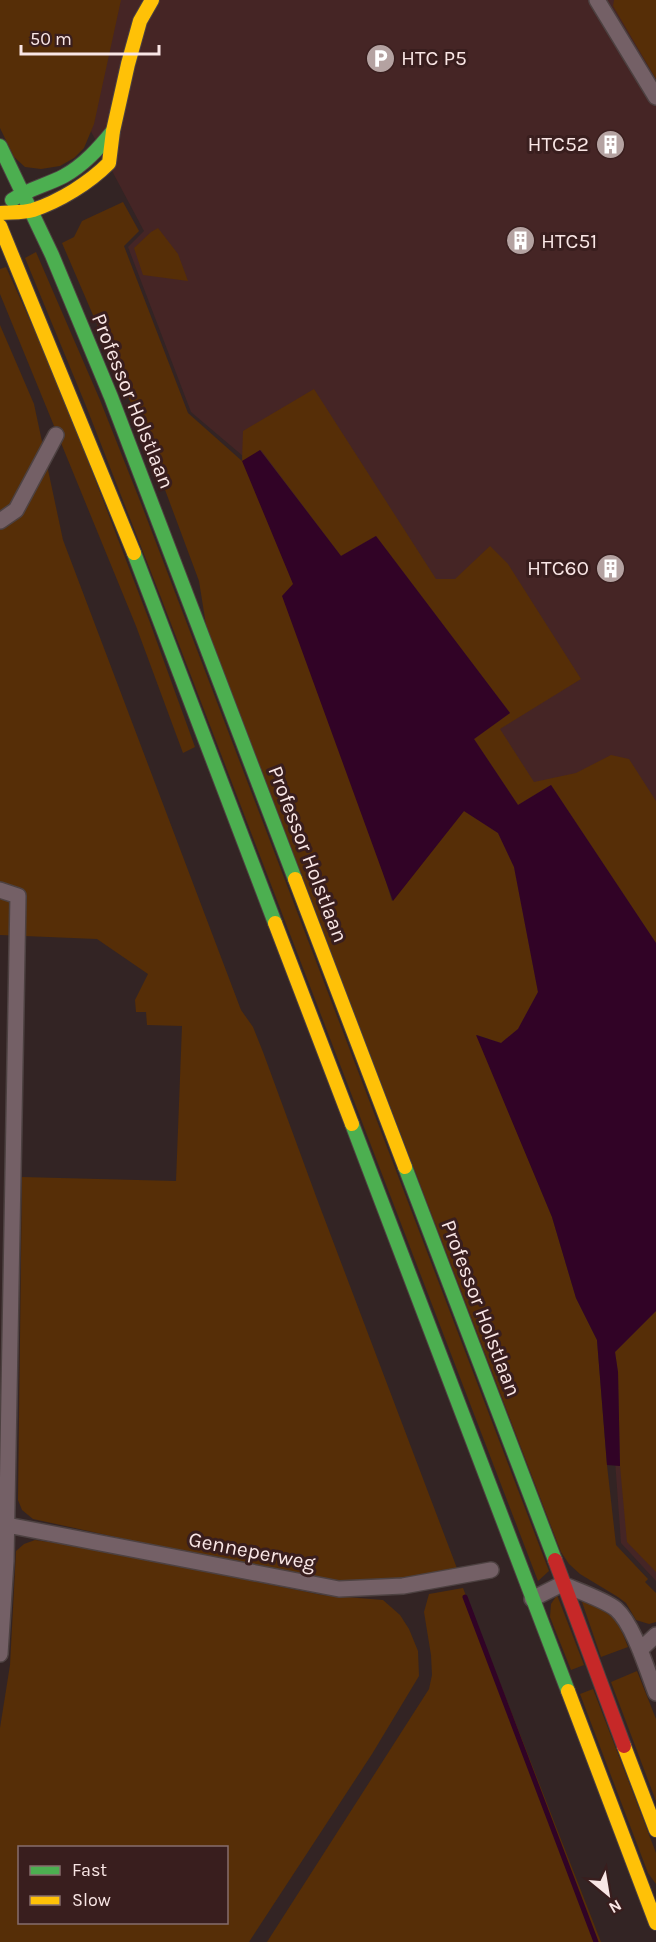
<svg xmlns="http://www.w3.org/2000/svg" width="656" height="1942" viewBox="0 0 656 1942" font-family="Karla,sans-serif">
<rect width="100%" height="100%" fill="#332424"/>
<path fill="#452525" d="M21,0H656V1581L621,1543L605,1321L250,462L191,412L128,247L144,231Z"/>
<path fill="#562e07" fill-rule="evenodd" d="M0,0H121L94,124L84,148L74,158L60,166L41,169L25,167L14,157L0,128Z
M614,0H656V79L613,6Z
M123,202L139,231L124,246L188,413L242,461L243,431L314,389L436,579H455L490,546L508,564L581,679L500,729L534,782L576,773L611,755L629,759L656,801V943L551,785L518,805L474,739L510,713L376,536L341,556L261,450L243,461L294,585L392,901L464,811L498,833L514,867L538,992L518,1029L501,1043L477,1035L552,1217L576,1298L597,1340L607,1465L616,1545L648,1579L645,1582L656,1593V1622L649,1624L636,1620L626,1603L618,1597L580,1574L569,1564L561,1552L206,625L199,581L145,436L62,243L74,237L82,221Z
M158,228L178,254L188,281L143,275L134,248L151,232Z
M36,252L100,400L142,506L549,1571L538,1581L160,595L86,406L25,258Z
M6,267L58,383L149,620L195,747L183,753L136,626L0,294V269Z
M0,325L34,404L63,540L241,1010L253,1027L263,1052L317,1199L458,1571L387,1580L353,1582L291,1574L240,1564L33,1519L22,1510L18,1500L22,1177L176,1181L182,1026L147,1025L146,1012H136L135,1000L148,974L97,939L0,935Z
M656,1311V1572L627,1542L620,1466L618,1372L615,1352Z
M35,1540L84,1547L322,1595L383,1600L400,1615L409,1629L418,1651L419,1676L372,1754L249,1942H0V1728L10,1665L16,1551L24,1544ZM20,1848H226V1922H20Z
M463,1588L601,1942H267L429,1689L432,1675L431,1655L424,1612L429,1594Z
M557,1595L584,1665L571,1670L550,1617L551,1604Z
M581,1599C611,1615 616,1614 628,1647L601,1657Z
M637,1671L656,1719V1801L611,1682Z
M593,1689L656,1853V1884L648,1873L580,1694Z"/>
<path fill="#310326" d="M260,450L341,556L376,536L510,713L474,739L518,805L551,785L656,943V1311L615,1352L618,1372L620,1466L607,1465L597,1340L576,1298L552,1217L476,1035L501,1043L518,1029L538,992L514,867L498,833L464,811L393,901L282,596L293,584L242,461Z"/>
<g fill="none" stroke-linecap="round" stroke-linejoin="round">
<path stroke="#310326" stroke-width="5" d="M465,1597L596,1942"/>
<defs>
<path id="street" d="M597,0L656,97
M0,521L16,510L56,435
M0,890L18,896L6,1561L0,1654
M7,1525L339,1589L403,1586L491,1570
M532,1599L562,1584C576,1590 605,1600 616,1609C634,1625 647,1670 656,1693
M640,1650L656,1635"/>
<path id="fast" d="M0,146L52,255L111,397L295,879
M12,200C28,189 47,185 64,176C84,165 99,148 113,131
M134,553L275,923
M352,1124L568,1691
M405,1167L555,1560"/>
<path id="slow" d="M0,213C10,212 23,213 33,210C60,201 89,183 109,163L113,131L128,64L140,21L152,0
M0,226L134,553
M295,879L405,1167
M275,923L352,1124
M568,1691L656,1923
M624,1746L656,1830"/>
<path id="jam" d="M555,1560L624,1746"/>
</defs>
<use href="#street" stroke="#4d4141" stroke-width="18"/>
<use href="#fast" stroke="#4d4141" stroke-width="16"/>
<use href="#slow" stroke="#4d4141" stroke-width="16"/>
<use href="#jam" stroke="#4d4141" stroke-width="16"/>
<use href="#street" stroke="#746066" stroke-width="15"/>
<use href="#fast" stroke="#4caf50" stroke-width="14"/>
<use href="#slow" stroke="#ffc107" stroke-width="14"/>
<use href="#jam" stroke="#c62828" stroke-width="14"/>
</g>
<defs>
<symbol id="parking-disc" viewBox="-11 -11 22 22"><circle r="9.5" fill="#b4a2a1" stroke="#391e1e"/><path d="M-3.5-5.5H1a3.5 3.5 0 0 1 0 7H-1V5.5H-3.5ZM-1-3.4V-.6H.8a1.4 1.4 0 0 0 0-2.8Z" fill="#fff"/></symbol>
<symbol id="building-disc" viewBox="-11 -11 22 22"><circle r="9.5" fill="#b4a2a1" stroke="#391e1e"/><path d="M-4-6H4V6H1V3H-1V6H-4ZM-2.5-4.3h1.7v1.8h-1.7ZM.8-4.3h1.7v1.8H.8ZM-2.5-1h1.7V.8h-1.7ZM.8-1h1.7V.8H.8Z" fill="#fff"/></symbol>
</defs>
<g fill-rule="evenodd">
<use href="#parking-disc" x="364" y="42" width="33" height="33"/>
<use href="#building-disc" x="594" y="128" width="33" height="33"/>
<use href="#building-disc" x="504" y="224" width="33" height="33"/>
<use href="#building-disc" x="594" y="552" width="33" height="33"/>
</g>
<g text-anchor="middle" stroke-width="6" stroke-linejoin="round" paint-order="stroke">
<g font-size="21" fill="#f9e6e5" stroke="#391e1e" text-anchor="start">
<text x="401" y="65">HTC P5</text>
<text x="589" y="151" text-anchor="end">HTC52</text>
<text x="541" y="248">HTC51</text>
<text x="589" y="575" text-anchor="end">HTC60</text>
</g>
<g font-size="21" fill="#f9e6e5" stroke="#391e1e">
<text transform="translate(133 401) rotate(68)" y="7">Professor Holstlaan</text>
<text transform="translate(308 854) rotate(69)" y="7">Professor Holstlaan</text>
<text transform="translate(481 1308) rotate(69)" y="7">Professor Holstlaan</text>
<text transform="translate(252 1551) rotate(11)" y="7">Genneperweg</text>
</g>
</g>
<rect x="18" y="1846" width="210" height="78" fill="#391e1e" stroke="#866e6e" stroke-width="1.5"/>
<rect x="30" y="1866" width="30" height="9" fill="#4caf50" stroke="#866e6e" stroke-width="1.5"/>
<text x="72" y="1876" font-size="18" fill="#f9e6e5">Fast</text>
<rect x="30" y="1896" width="30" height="9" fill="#ffc107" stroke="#866e6e" stroke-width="1.5"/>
<text x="72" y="1906" font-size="18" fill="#f9e6e5">Slow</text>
<g transform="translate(608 1894) rotate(150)" stroke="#391e1e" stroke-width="4.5" paint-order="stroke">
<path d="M0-4.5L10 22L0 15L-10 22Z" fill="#f9e6e5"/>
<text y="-9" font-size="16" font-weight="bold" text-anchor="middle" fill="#f9e6e5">N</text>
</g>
<path d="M21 45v9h138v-9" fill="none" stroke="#f9e6e5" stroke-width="3"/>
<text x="30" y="45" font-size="18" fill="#f9e6e5" stroke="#391e1e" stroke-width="4.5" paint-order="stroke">50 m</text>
</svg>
